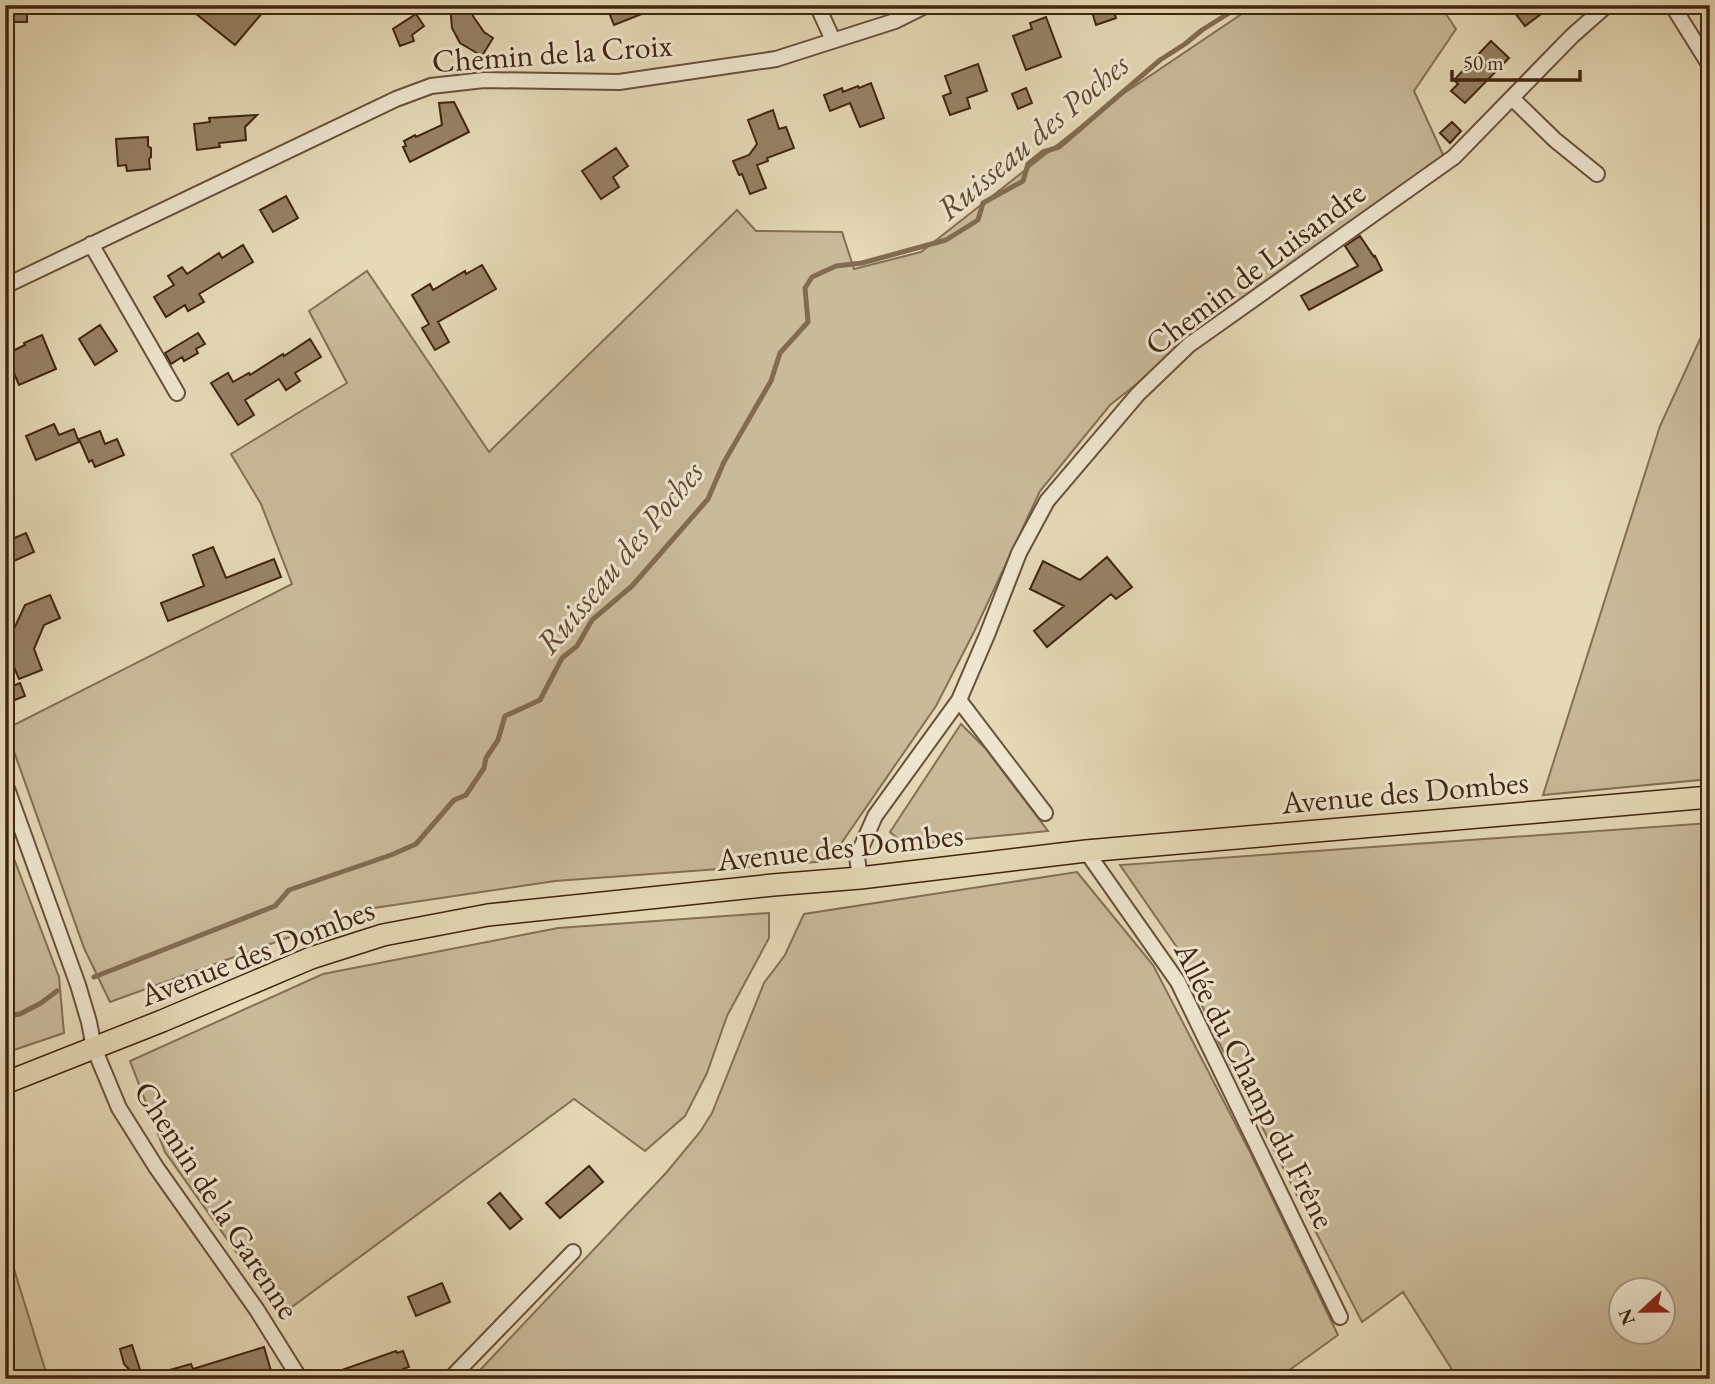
<svg xmlns="http://www.w3.org/2000/svg" width="1715" height="1384" viewBox="0 0 1715 1384" font-family="'EB Garamond',serif">
<rect width="100%" height="100%" fill="#e5d9b6"/>
<filter id="stains"><feTurbulence type="fractalNoise" baseFrequency=".00286" numOctaves="4"/><feColorMatrix values="0 0 0 0 .2 0 0 0 0 .09 0 0 0 0 .02 0 0 0 .5 -.17"/></filter>
<radialGradient id="worn" r=".72"><stop offset=".6" stop-color="#630" stop-opacity="0"/><stop offset="1" stop-color="#630" stop-opacity=".3"/></radialGradient>
<path fill="#c9ba9a" stroke="#856f55" stroke-width="2" fill-rule="evenodd" d="M1255,5H1440L1456,29L1414,91L1445,159L1185,346L1110,405L1040,491L974,632L936,706L829,861L555,881L367,909L110,1002L84,948L6,729L292,584L261,504L231,454L347,383L309,311L367,271L489,452L737,210L756,231L842,232L854,269L921,252L1117,98Z
M1710,322V779L1543,795L1660,426L1707,324Z
M961,724L985,748L1048,831L905,845L890,832Z
M1710,823V1379H1458L1403,1292L1362,1322L1215,1035L1176,946L1120,865ZM1620,1290H1662V1332H1620Z
M5,835L59,977L64,1033L5,1053Z
M1077,872L1153,965L1249,1150L1338,1335L1277,1379H486L480,1370L666,1173L700,1132L712,1113L764,983L785,955L804,914Z
M769,913V938L727,1016L707,1073L685,1116L645,1151L574,1099L281,1315L165,1152L130,1061L323,974L558,928Z
M5,1240L48,1379H5Z"/>
<g fill="none" stroke-linecap="round" stroke-linejoin="round">
<path stroke="#826b52" stroke-width="5" d="M94,977L275,906L289,890L391,855L416,844L454,800L466,795L484,768L486,758L498,740L505,716L540,700L562,658L577,646L592,620L632,586L708,499L724,462L771,381L780,353L808,322L805,288L812,277L836,266L862,263L946,240L978,220L983,203L1023,181L1028,164L1043,152L1059,147L1160,60L1185,44L1202,30L1242,5
M5,1016L20,1014L41,1003L57,991"/>
</g>
<path fill="#968266" stroke="#412410" stroke-width="2" d="M5,5L27,6V22H5Z
M201,5H269L235,45L195,13Z
M450,5H472L473,16L484,32L493,38L482,56L460,43L452,28Z
M606,5H662V6L614,25Z
M1090,5H1112L1116,18L1096,25Z
M1509,5H1553L1525,26Z
M416,14L424,26L412,35L414,41L400,46L393,29Z
M1046,17L1061,57L1026,70L1013,36L1032,29L1030,23Z
M1491,41L1509,58L1465,103L1451,91L1458,84L1454,80Z
M978,64L987,91L967,98L970,108L950,115L943,96L951,93L945,76Z
M871,83L884,118L860,127L850,103L830,111L824,95L842,88L843,92L858,86L859,88Z
M1026,88L1032,103L1018,109L1012,94Z
M454,102L469,132L410,162L403,147L406,146L404,141L415,135L416,137L442,125L439,103Z
M773,110L779,129L786,127L794,148L767,158L768,161L757,165L766,188L750,194L742,174L739,175L733,161L749,155L757,144L748,120Z
M257,115L245,127L246,140L219,143L220,147L197,150L194,124L210,122L209,118Z
M1452,122L1461,131L1450,143L1440,133Z
M148,137V146L151,148V157L149,159L150,169L127,171L126,165L118,166L116,139Z
M616,148L628,166L613,177L619,187L601,199L582,171Z
M286,196L298,218L273,232L260,210Z
M1360,236L1374,257L1375,256L1382,270L1309,310L1301,296L1358,266L1345,246Z
M243,245L253,262L199,294L204,302L188,311L185,305L166,317L154,297L174,285L168,276L182,267L187,274L219,253L222,258Z
M482,265L496,289L438,322L449,342L435,350L422,328L429,324L412,295L430,284L433,290L465,271L466,274Z
M100,325L117,351L95,365L79,339Z
M198,333L205,344L196,349L198,353L184,361L182,357L171,364L165,353Z
M42,335L56,369L19,385L6,354L25,345L24,343Z
M310,339L321,357L295,373L300,381L286,390L279,379L245,400L254,415L238,425L211,383L228,373L233,382L249,373L250,375L283,354L284,356Z
M54,424L59,435L74,429L79,442L36,460L26,436Z
M100,431L105,444L117,439L124,455L95,467L92,460L89,462L79,439Z
M26,533L34,552L5,565V542Z
M213,547L226,578L274,559L281,577L168,621L161,603L204,586L193,555Z
M1107,557L1132,587L1116,599L1111,594L1047,647L1034,631L1064,606L1030,589L1043,561L1080,580Z
M50,595L60,618L44,625L34,649L42,670L19,679L5,646V628L13,631L25,605Z
M20,683L25,696L5,704V689Z
M589,1166L603,1182L560,1218L546,1203Z
M500,1193L522,1219L510,1229L488,1203Z
M442,1283L450,1302L416,1316L408,1297Z
M132,1345L143,1379H138L124,1364L120,1349Z
M264,1347L271,1371L245,1379H153L152,1375L191,1364L193,1369Z
M396,1351L397,1353L403,1351L409,1367L403,1369L406,1379H322V1377Z"/>
<g fill="none" stroke-linecap="round" stroke-linejoin="round">
<defs>
<path id="minor" d="M817,5L833,40
M1672,5L1707,61
M1512,98L1555,140L1597,174
M91,244L177,393
M5,286L396,99L431,86L484,80L619,82L776,59L895,21L927,5
M959,700L1045,813
M5,783L78,985L89,1022L94,1048L119,1108L156,1167L257,1310L300,1379
M1086,851L1178,982L1340,1317
M860,878L857,857L875,816L959,700L987,635L1019,553L1047,501L1138,394L1189,345L1454,157L1572,36L1607,5
M450,1379L573,1252"/>
<path id="primary" d="M5,1083L162,1021L311,958L383,935L488,915L773,885L860,878L1086,851L1710,797"/>
</defs>
<use href="#minor" stroke="#6a513a" stroke-width="18"/>
<use href="#primary" stroke="#412410" stroke-width="24"/>
<use href="#minor" stroke="#eee6d0" stroke-width="14"/>
<use href="#primary" stroke="#e5d9b6" stroke-width="21"/>
</g>
<g text-anchor="middle" stroke-width="6" stroke-linejoin="round" paint-order="stroke">
<g font-size="32" fill="#412410" stroke="#eee6d0">
<text transform="translate(552 53) rotate(-4)" y="11">Chemin de la Croix</text>
<text transform="translate(1255 268) rotate(-37)" y="11">Chemin de Luisandre</text>
<text transform="translate(1405 792) rotate(-5)" y="11">Avenue des Dombes</text>
<text transform="translate(840 847) rotate(-6)" y="11">Avenue des Dombes</text>
<text transform="translate(257 952) rotate(-21)" y="11">Avenue des Dombes</text>
<text transform="translate(1255 1085) rotate(63)" y="11">Allée du Champ du Frêne</text>
<text transform="translate(217 1200) rotate(57)" y="11">Chemin de la Garenne</text>
</g>
<g font-size="33" font-style="italic" fill="#614831" stroke="#eee6d0">
<text transform="translate(1032 136) rotate(-40)" y="12">Ruisseau des Poches</text>
<text transform="translate(619 557) rotate(-50)" y="12">Ruisseau des Poches</text>
</g>
</g>
<rect width="1715" height="1384" fill="none" stroke="#e5d9b6" stroke-width="28"/>
<rect x="7" y="7" width="1701" height="1370" fill="none" stroke="#412410" stroke-width="3.5"/>
<rect x="14" y="14" width="1687" height="1356" fill="none" stroke="#412410" stroke-width="2"/>
<g transform="translate(1642 1311) rotate(248)"><circle r="33" fill="#eee6d0" stroke="#a99883" stroke-width="2"/>
<path d="M0-5L12 26L0 18L-12 26Z" fill="#8f2418"/>
<text y="-10" font-size="19" font-weight="bold" text-anchor="middle" fill="#412410">N</text>
</g>
<path d="M1452 70v10h128v-10" fill="none" stroke="#412410" stroke-width="3.5"/>
<text x="1463" y="70" font-size="21" fill="#412410" stroke="#eee6d0" stroke-width="5" paint-order="stroke">50 m</text>
<rect width="100%" height="100%" filter="url(#stains)"/>
<rect width="100%" height="100%" fill="url(#worn)"/>
</svg>
